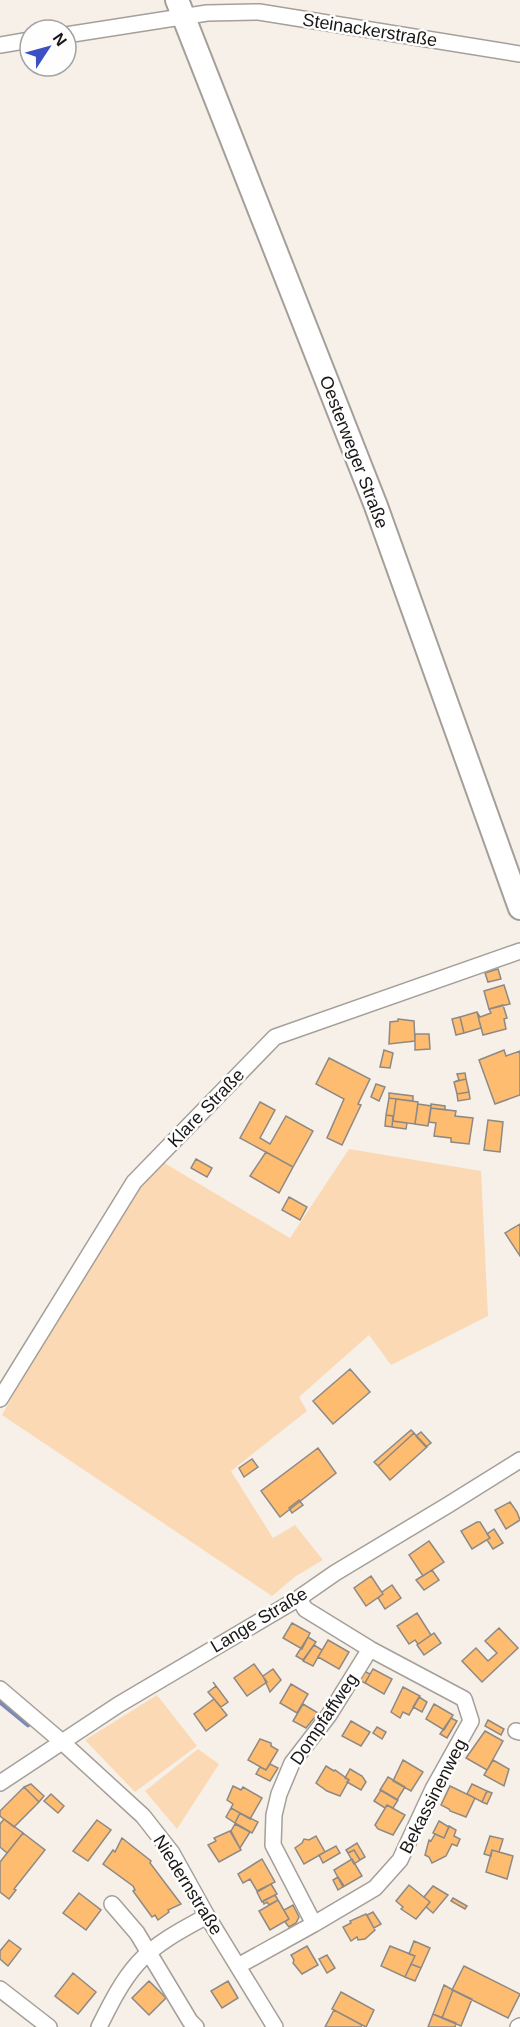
<svg xmlns="http://www.w3.org/2000/svg" width="520" height="2027" viewBox="0 0 520 2027" font-family="Arial,sans-serif">
<rect width="100%" height="100%" fill="#f6f0e9"/>
<path fill="#fbd9b4" d="M349,1149L481,1171L488,1316L391,1365L369,1335L299,1397L307,1411L231,1471L273,1538L295,1525L323,1560L296,1576L272,1596L2,1415L67,1299L138,1185L161,1161L290,1238Z
M157,1695L197,1746L135,1792L85,1740Z
M198,1749L219,1764L177,1829L145,1791Z"/>
<g fill="none" stroke-linecap="round" stroke-linejoin="round">
<path stroke="#7b89b6" stroke-width="4.5" d="M0,1702L28,1725"/>
</g>
<path fill="#febc71" stroke="#8f8983" stroke-width="1.5" d="M498,969L501,979L488,982L485,973Z
M504,985L510,1004L489,1009L484,991Z
M503,1005L507,1018L504,1019L506,1029L483,1035L477,1012L480,1017L491,1013L489,1009Z
M477,1012L481,1028L464,1033L460,1017Z
M460,1017L464,1033L456,1035L452,1019Z
M398,1019L414,1021L415,1041L389,1044L390,1022L398,1021Z
M415,1034H429L430,1049L415,1050Z
M384,1050L393,1053L390,1068L380,1067Z
M504,1050L506,1056L520,1051V1095L495,1104L479,1060Z
M329,1058L370,1079L358,1104L361,1105L342,1145L327,1138L344,1099L316,1084Z
M465,1073L466,1079L454,1082L459,1080L457,1074Z
M466,1079L469,1092L457,1094L454,1082Z
M376,1084L385,1087L379,1101L371,1097Z
M469,1092L470,1099L458,1101L457,1094Z
M389,1093L413,1096V1101L389,1098Z
M389,1098L396,1099L393,1121L407,1123L406,1129L392,1127L393,1116L386,1115Z
M396,1099L418,1102L415,1124L393,1121Z
M260,1102L275,1110L260,1138L270,1144L286,1116L313,1131L293,1167L240,1138Z
M418,1104L431,1106L428,1126L415,1124Z
M431,1104L445,1106V1110L431,1108Z
M431,1108L456,1111L455,1116L473,1118L469,1144L451,1142V1138L434,1136L436,1123L429,1122Z
M386,1115L393,1116L392,1127L385,1126Z
M488,1120L503,1122L500,1152L484,1150Z
M266,1152L293,1167L279,1193L250,1176Z
M196,1159L212,1168L207,1177L191,1168Z
M289,1197L307,1207L300,1220L282,1210Z
M520,1224V1256L505,1233Z
M350,1369L370,1392L333,1424L313,1401Z
M411,1430L414,1433L378,1466L374,1462Z
M421,1432L431,1443L426,1447L416,1436Z
M414,1433L427,1447L390,1480L378,1466Z
M318,1448L336,1473L280,1517L261,1491Z
M252,1459L258,1467L244,1477L239,1468Z
M299,1500L303,1505L292,1513L289,1508Z
M510,1502L517,1512L520,1520L506,1529L495,1510Z
M477,1522H480L490,1538L472,1549L461,1531Z
M494,1529L503,1543L493,1549L487,1540L490,1538L487,1534Z
M429,1541L444,1562L423,1576L409,1555Z
M432,1570L439,1580L424,1590L416,1580Z
M371,1576L383,1594L366,1606L354,1588Z
M392,1585L401,1598L385,1609L378,1598L383,1594L382,1592Z
M417,1613L431,1635L418,1644L415,1640L409,1644L397,1626Z
M292,1623L310,1633L302,1649L283,1638Z
M499,1628L518,1648L482,1682L462,1661L476,1648L488,1661L497,1653L485,1641Z
M434,1633L441,1643L424,1655L417,1645Z
M308,1637L316,1642L303,1660L296,1656Z
M328,1640L349,1652L339,1669L318,1657Z
M314,1645L322,1650L313,1666L303,1661Z
M254,1664L267,1682L247,1696L234,1678Z
M273,1669L281,1680L270,1692L263,1676Z
M373,1669L392,1679L384,1694L365,1683Z
M364,1671L370,1674L365,1683L359,1680Z
M213,1682L228,1702L221,1707L208,1692L216,1686Z
M291,1684L308,1694L297,1713L280,1703Z
M403,1687L420,1696L409,1715L403,1712L400,1718L391,1712Z
M419,1697L427,1702L422,1712L413,1707Z
M214,1699L227,1715L206,1731L194,1714Z
M303,1704L318,1713L306,1728L293,1721Z
M434,1704L453,1715L444,1730L426,1719Z
M451,1718L457,1721L447,1738L440,1734Z
M488,1720L504,1729L501,1735L485,1726Z
M351,1721L370,1732L361,1746L342,1736Z
M377,1727L386,1732L382,1739L373,1733Z
M485,1731L503,1741L487,1770L466,1758Z
M260,1739L271,1743V1746L278,1750L266,1770L248,1760Z
M403,1760L423,1772L411,1791L393,1781Z
M493,1760L509,1769L504,1786L484,1775Z
M270,1764L278,1768L270,1781L256,1774L260,1767L266,1770Z
M326,1766L334,1771L335,1770L349,1780L340,1796L327,1791L316,1783Z
M350,1769L362,1776L366,1782L361,1790L347,1782L349,1780L345,1778Z
M388,1777L405,1787L397,1800L380,1790Z
M31,1784L44,1796L39,1802L24,1787Z
M472,1784L487,1791L482,1802L467,1794Z
M233,1786L241,1790L243,1787L262,1798L250,1819L231,1808L233,1804L227,1800Z
M450,1786L475,1798L466,1817L450,1811L449,1809L441,1805Z
M24,1787L39,1802L14,1827L0,1816V1811Z
M381,1790L398,1800L393,1808L387,1805L385,1808L374,1801Z
M487,1791L492,1793L487,1804L482,1802Z
M51,1794L64,1806L58,1813L44,1801Z
M387,1805L405,1815L393,1835L378,1829L375,1825Z
M231,1808L240,1813L235,1823L226,1817Z
M240,1813L258,1822L252,1833L235,1823Z
M4,1819L23,1833L7,1853L0,1847V1824Z
M97,1820L111,1830L88,1861L73,1851Z
M439,1821L449,1827L444,1838L433,1833Z
M235,1824L250,1832L240,1848L231,1831Z
M449,1826L456,1830L454,1836L460,1839L457,1846L452,1844L446,1856L432,1863L429,1857L425,1855L429,1840L431,1841L435,1834L444,1838Z
M230,1831L241,1850L219,1862L208,1845L216,1841L214,1838Z
M23,1833L45,1850L14,1889L16,1890L9,1899L0,1892V1862Z
M316,1836L325,1852L304,1864L295,1848L302,1843L304,1839L309,1840Z
M490,1836L503,1839L499,1852L492,1850L491,1856L484,1854Z
M122,1838L151,1861L150,1863L181,1904L168,1910L169,1912L158,1920L155,1915L152,1917L133,1891L135,1890L133,1886L103,1864L113,1850L115,1852Z
M357,1843L365,1857L360,1860L354,1850L348,1853L346,1850Z
M336,1846L340,1853L323,1863L319,1855Z
M354,1850L360,1860L354,1864L348,1853Z
M492,1850L513,1856L507,1879L486,1872Z
M262,1859L275,1882L257,1891L250,1879L243,1883L238,1874Z
M352,1859L362,1876L343,1887L334,1870Z
M338,1877L344,1886L338,1890L333,1880Z
M271,1884L277,1894L262,1902L257,1892Z
M409,1885L430,1902L416,1919L401,1909L403,1907L396,1901Z
M433,1886L448,1895L433,1913L426,1907L430,1902L424,1897Z
M79,1893L101,1910L86,1930L63,1913Z
M275,1895L278,1900L269,1905L267,1902L264,1904L263,1901Z
M453,1898L467,1906L465,1909L451,1901Z
M278,1900L289,1919L270,1930L259,1911Z
M293,1905L299,1917L296,1923L289,1927L285,1922L289,1919L284,1910Z
M373,1912L381,1924L374,1928L367,1915Z
M366,1914L375,1930L365,1939L358,1940L357,1937L351,1941L343,1927L351,1923L350,1921Z
M9,1940L21,1949L8,1966L0,1959V1951Z
M414,1941L430,1948L421,1968L411,1964L415,1956L409,1954Z
M307,1946L318,1965L302,1974L293,1963L294,1960L291,1955Z
M390,1946L415,1956L405,1977L381,1966Z
M327,1955L335,1968L327,1973L319,1959Z
M411,1964L421,1968L415,1981L405,1977Z
M464,1966L520,1994L508,2018L452,1990Z
M73,1973L96,1992L78,2014L55,1996Z
M149,1981L166,1998L149,2015L132,1998Z
M228,1981L238,1998L222,2008L211,1991Z
M444,1985L453,1990L442,2018L433,2014Z
M453,1990L472,1999L461,2026L442,2018Z
M341,1992L374,2010L366,2027L332,2009Z
M334,2010L362,2025L361,2027H325Z
M433,2014L456,2023L455,2027H428Z"/>
<g fill="none" stroke-linecap="round" stroke-linejoin="round">
<defs>
<path id="street" d="M66,35L207,13L259,12L520,54
M0,45L30,40
M0,1399L134,1182L275,1037L520,951
M0,1689L61,1741L143,1816L172,1853L207,1916L275,2027
M516,1731L520,1732
M0,1783L118,1705L299,1598L335,1573L448,1505L520,1460
M112,1904L137,1933L190,2021L196,2027
M314,1924L273,1845L274,1815L279,1794L292,1763L329,1715L370,1649
M238,1966L314,1924L375,1888L400,1860L433,1789L471,1721L464,1699L370,1649L305,1609L299,1598
M0,1989L49,2027
M99,2027C110,2005 121,1982 138,1963C156,1943 183,1929 207,1916
M518,2027L520,2026"/>
<path id="secondary" d="M177,0L376,506L520,908"/>
</defs>
<use href="#street" stroke="#a59f99" stroke-width="18"/>
<use href="#secondary" stroke="#a59f99" stroke-width="26"/>
<use href="#street" stroke="#fff" stroke-width="15"/>
<use href="#secondary" stroke="#fff" stroke-width="22"/>
</g>
<g text-anchor="middle" stroke-width="5" stroke-linejoin="round" paint-order="stroke">
<g font-size="18" fill="#1a1816" stroke="#fefefe">
<text transform="translate(370 30) rotate(9)" y="6">Steinackerstraße</text>
<text transform="translate(354 452) rotate(69)" y="6">Oesterweger Straße</text>
<text transform="translate(206 1108) rotate(-46)" y="6">Klare Straße</text>
<text transform="translate(259 1620) rotate(-31)" y="6">Lange Straße</text>
<text transform="translate(324 1719) rotate(-56)" y="6">Dompfaffweg</text>
<text transform="translate(433 1796) rotate(-63)" y="6">Bekassinenweg</text>
<text transform="translate(188 1885) rotate(58)" y="6">Niedernstraße</text>
</g>
</g>
<g transform="translate(48 48) rotate(54)"><circle r="28" fill="#fefefe" stroke="#a3a2a1" stroke-width="1.5"/>
<path d="M0-4.5L10 22L0 15L-10 22Z" fill="#3b50c3"/>
<text y="-9" font-size="16" font-weight="bold" text-anchor="middle" fill="#1a1816">N</text>
</g>
</svg>
